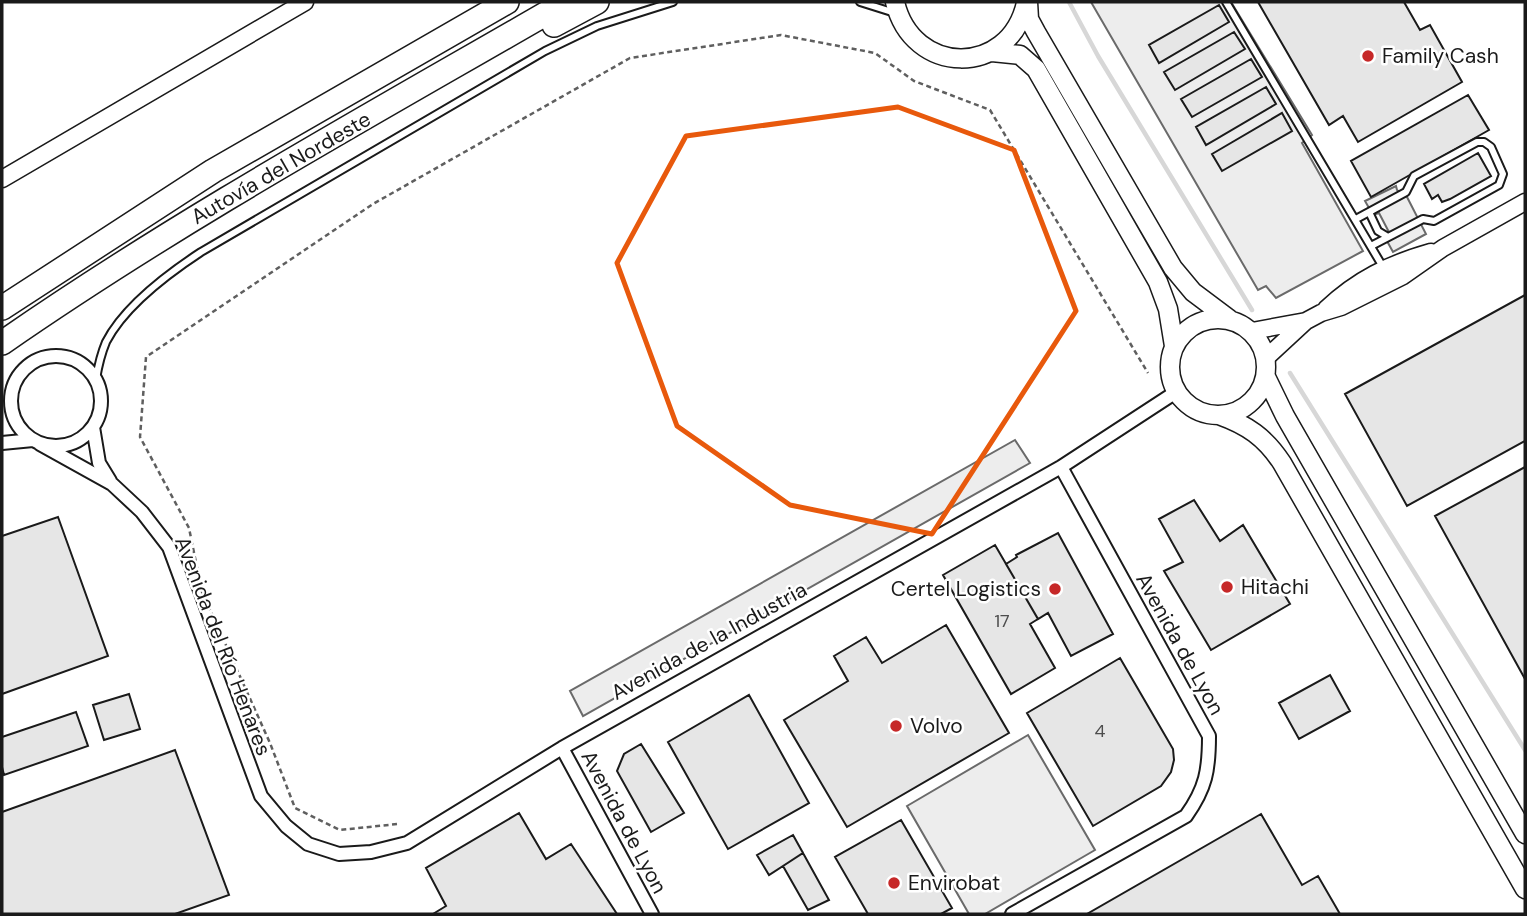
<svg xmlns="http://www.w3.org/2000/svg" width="1527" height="916" viewBox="0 0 1527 916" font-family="'DM Sans',sans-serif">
<rect width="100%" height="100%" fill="#fff"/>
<path fill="#ededed" stroke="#6a6a6a" stroke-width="2" d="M1091,2H1231L1312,135L1302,143L1363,251L1276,298L1266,286L1258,290Z
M1396,186L1397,190L1407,197L1426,234L1393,252L1387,241L1392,238L1379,213L1373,215L1365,201Z
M1015,440L1030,463L583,716L570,691Z
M1028,735L1095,850L985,914H969L907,806Z"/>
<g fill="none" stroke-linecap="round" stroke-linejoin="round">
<path stroke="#d7d7d7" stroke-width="4.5" d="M1069,2L1098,56L1252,310
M1290,373L1525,750"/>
</g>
<path fill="#e6e6e6" stroke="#1a1a1a" stroke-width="2" d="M1258,2H1404L1420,30L1430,25L1462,82L1358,142L1343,116L1329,125Z
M1219,5L1229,22L1159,63L1149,45Z
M1234,32L1245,49L1175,90L1164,72Z
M1251,59L1262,77L1192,117L1181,99Z
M1266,87L1276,104L1206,145L1196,127Z
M1468,95L1489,130L1371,197L1351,161Z
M1282,113L1292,131L1222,171L1212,154Z
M1478,153L1491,176L1450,199L1442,202L1438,195L1432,199L1424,184Z
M1525,295V441L1407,506L1345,394Z
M1525,467V679L1435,516Z
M1194,500L1220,541L1243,525L1290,604L1211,650L1164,571L1183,562L1159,519Z
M58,517L108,656L2,694V536Z
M1058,533L1113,634L1071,656L1048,613L1038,619L1006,564L1017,557L1016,555Z
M995,545L1038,619L1030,624L1055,668L1011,694L943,575Z
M946,625L1009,733L847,827L784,720L848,681L834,656L866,637L882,663Z
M1120,658L1173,749L1174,760L1171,772L1161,786L1093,826L1027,713Z
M1330,675L1350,711L1299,739L1279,703Z
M129,694L140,729L104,740L93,705Z
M749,695L809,803L728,849L668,742Z
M76,712L88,746L4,775L2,767V737Z
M641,744L684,813L651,832L617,771L624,754Z
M175,750L229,895L175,914H2V812Z
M519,813L546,859L571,844L617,914H433L446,906L426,868Z
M1261,814L1302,885L1318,876L1340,914H1087Z
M901,820L952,908L941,914H868L835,857Z
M793,835L803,853L769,875L757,855Z
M803,853L829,900L808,910L783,866Z"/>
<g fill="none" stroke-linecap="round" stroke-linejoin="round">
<defs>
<path id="service" d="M860,2L895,13
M1226,2L1383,267
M1369,212L1378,231L1388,237
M1356,219L1406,192L1414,176L1477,142H1484L1491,147L1503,174L1499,185L1434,221L1423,219L1371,246
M96,379C98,367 101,354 106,342C124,307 169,273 201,252L545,51L597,26L673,2"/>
<path id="minor" d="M11 401a45 45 0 1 1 90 0a45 45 0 1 1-90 0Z
M93,427L99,463L110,481
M2,443L33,440
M40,444L112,484L142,512L169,547L261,796L286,826L308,844L339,854L371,852L407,843L562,748L1061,467L1176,392
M562,748L652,914
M1012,914L1186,816C1206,788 1209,770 1209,736L1061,467"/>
<path id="tertiary" d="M2,179L305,2
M1326,309C1358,279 1389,264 1431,252
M1252,331L1306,321
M1266,358L1306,321L1321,313L1341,307L1403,276L1443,248L1525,202"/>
<path id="secondary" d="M895,2C912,76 1009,78 1026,3
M1028,2L1029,19L1036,32L1173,268L1193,292L1229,319
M992,52L1020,55L1036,69L1158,282L1168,309L1174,346
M1170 367a48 48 0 1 1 96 0a48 48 0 1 1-96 0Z
M1266,377L1285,416L1525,834
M1219,415C1247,425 1265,437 1282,463L1525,889"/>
<path id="motorway" d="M554,25L597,2
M2,308L213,171L507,2
M2,343C182,218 376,112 566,2"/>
</defs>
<use href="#service" stroke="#1a1a1a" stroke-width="10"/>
<use href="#minor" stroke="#1a1a1a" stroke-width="16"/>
<use href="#tertiary" stroke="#1a1a1a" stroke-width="19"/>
<use href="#secondary" stroke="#1a1a1a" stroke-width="21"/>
<use href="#motorway" stroke="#1a1a1a" stroke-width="26"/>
<path stroke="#5f5f5f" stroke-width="2.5" stroke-dasharray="5 3.5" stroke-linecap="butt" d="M397,824L340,830L295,808L270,743L202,592L189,528L140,437L146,357L373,204L630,58L781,35L875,53L914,81L990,110L1148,373"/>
<use href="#service" stroke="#fff" stroke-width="6"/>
<use href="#minor" stroke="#fff" stroke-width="12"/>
<use href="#tertiary" stroke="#fff" stroke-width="16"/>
<use href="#secondary" stroke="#fff" stroke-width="18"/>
<use href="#motorway" stroke="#fff" stroke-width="23"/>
</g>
<path fill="none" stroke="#e8590c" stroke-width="5" stroke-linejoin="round" d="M898,107L1014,150L1076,311L932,534L790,505L677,426L617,263L686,136Z"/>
<g fill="#c62828" stroke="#fff" stroke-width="2.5">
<circle cx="1368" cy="56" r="7"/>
<circle cx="1227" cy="587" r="7"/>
<circle cx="1055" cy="589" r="7"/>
<circle cx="896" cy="726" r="7"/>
<circle cx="894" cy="883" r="7"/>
</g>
<g text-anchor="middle" stroke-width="5" stroke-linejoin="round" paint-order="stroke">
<g font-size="18" fill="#4d4d4d">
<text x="1002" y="627">17</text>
<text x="1100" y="737">4</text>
</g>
<g font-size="21" fill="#1a1a1a" stroke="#fff" text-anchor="start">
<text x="1382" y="63">Family Cash</text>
<text x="1241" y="594">Hitachi</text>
<text x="1041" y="596" text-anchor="end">Certel Logistics</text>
<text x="910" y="733">Volvo</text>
<text x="908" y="890">Envirobat</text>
</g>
<g font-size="21" fill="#1a1a1a" stroke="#fff">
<text transform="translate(281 168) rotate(-30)" y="7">Autovía del Nordeste</text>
<text transform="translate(709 641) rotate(-29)" y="7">Avenida de la Industria</text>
<text transform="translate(1180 644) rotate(61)" y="7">Avenida de Lyon</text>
<text transform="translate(223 646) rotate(69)" y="7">Avenida del Río Henares</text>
<text transform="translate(624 822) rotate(62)" y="7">Avenida de Lyon</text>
</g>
</g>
<rect width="1527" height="916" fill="none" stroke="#1a1a1a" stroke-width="7"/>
</svg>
